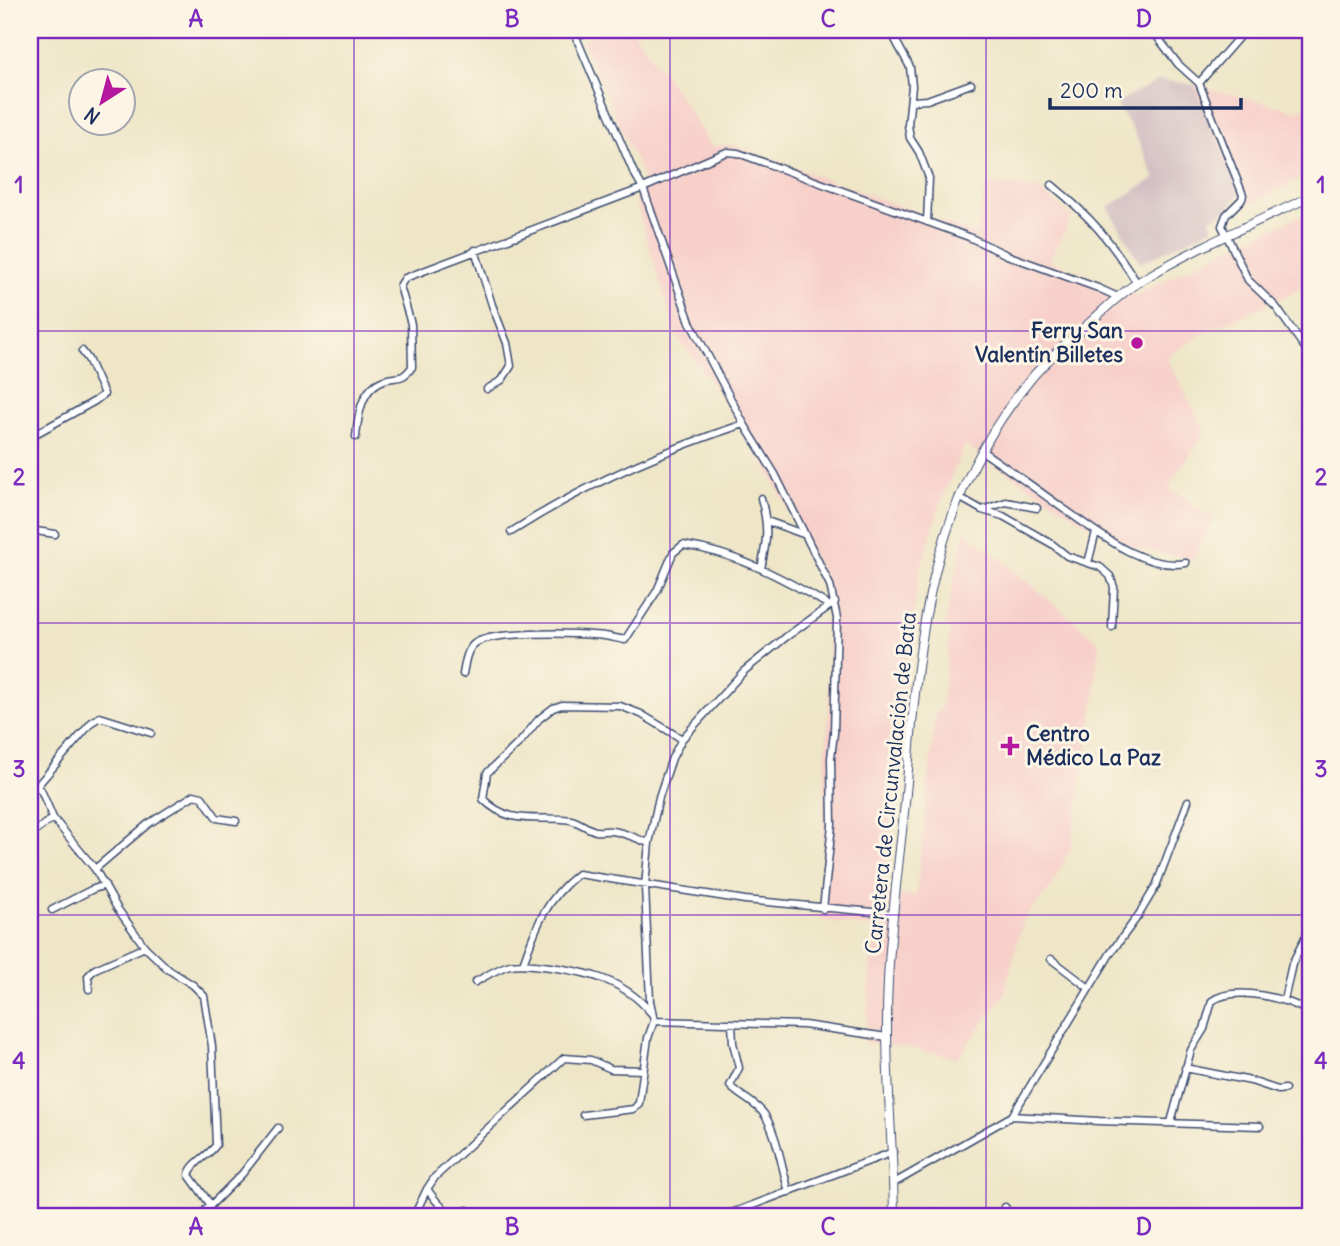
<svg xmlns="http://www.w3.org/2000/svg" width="1340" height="1246" viewBox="0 0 1340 1246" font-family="Delius,sans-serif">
<rect width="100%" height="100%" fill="#fcf5e5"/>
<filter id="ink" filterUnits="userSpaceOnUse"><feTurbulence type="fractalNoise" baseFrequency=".0143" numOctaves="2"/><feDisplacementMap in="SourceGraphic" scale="14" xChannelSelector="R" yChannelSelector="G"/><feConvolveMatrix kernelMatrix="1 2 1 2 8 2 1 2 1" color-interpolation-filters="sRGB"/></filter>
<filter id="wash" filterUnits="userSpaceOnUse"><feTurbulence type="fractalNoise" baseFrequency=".00686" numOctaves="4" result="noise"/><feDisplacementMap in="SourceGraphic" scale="28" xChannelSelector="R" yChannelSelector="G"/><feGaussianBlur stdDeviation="1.57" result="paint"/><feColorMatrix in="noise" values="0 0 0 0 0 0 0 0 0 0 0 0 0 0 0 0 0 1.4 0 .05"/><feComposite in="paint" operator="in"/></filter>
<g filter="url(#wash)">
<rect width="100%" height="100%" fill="#eee6c7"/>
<path fill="#f7d0ca" d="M608,30H632L675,89L711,146L732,145L976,234L987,183L1037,189L1072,216L1050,260L1107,287L1136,295L1222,251L1310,211V285L1202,334L1166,357L1205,431L1169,487L1214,520L1192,559L1118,544L965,445L945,491L919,573L905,685L903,725L882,894L916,896L936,711H941L950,627L944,626L965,532L996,555L1099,642L1094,704L1071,848L1050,889L1023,920L1004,995L958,1058L909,1048L865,1043L873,928L821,920L825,760L829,717L828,596L826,581L749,435L676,335L635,200L643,178L582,41Z
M1194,85L1297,111L1310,102V174L1245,206Z"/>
<path fill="#d2bec2" d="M1160,80L1194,85L1239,193L1229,208L1210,219L1213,228L1140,263L1108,207L1155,178L1134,132L1116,103Z"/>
</g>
<g filter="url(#ink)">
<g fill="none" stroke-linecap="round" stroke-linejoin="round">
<defs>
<path id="minor" d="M573,30L633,171L643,188L717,156L727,152L738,153L969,237L1007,255L1098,288L1118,297
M890,30L910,67L912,86L908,125L910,138L919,152L929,178L927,222
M1152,30L1178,64L1199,83
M1245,30L1199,83L1243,195L1242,199L1226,215L1222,226L1248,280L1276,307L1310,355
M576,36L591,30
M911,101L927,100L971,84
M1052,185C1092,218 1110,240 1137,283
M475,250L492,305L507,343L511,366L502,380L487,389
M30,437L95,401L104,394L88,359L82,351
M356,437C358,416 361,388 384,380C398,375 401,382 412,367L411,324L400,286L405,278L643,188L690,322L744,424L775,474L830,585L837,618L834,733L831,758L832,825L823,909
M982,451C1008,469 1035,488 1061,507C1095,530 1142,571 1186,563
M959,497L982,510L1003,516L1052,544L1067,556L1100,567L1110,576L1114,587L1112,627
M761,498C769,528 767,539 761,569
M982,510L1006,502L1037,508
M767,521L803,534
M30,530L55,534
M511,532C583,486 663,450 744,424
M1088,563L1096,532
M463,674C465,664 466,651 474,644C489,631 571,633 593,635C604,635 614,638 625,640L657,591L673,553L683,545C736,553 784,578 830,606
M30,783L41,790L53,818L95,869L117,908L145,947L169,970L193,985L204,996L212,1046L216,1145C209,1156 192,1162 189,1175L210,1204
M37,786L92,722L100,717L151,733
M30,835L53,818
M649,843C637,839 624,832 612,831C606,830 601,832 596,831C587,829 580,822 571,820C537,815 511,827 483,799L487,773L521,741L539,719L553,708L562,705L620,706L641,714L682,739
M95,869L148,824L194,795L202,797L217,818L236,821
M1310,891V902
M52,910L91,890L105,885
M1051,959L1089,988
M523,964C536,926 546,899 578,874L745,900L894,914
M475,982C486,976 498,968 510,965C521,963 532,965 543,966C584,971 624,979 651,1013
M89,989L88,976L95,969L145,947
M1284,1000L1292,964L1310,928
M654,1021L804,1025L887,1037
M732,1023L733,1043L739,1068L730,1086C740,1097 755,1102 764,1114C777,1133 782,1169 789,1192
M1185,1068L1251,1081L1278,1090L1285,1089
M583,1115L634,1109L639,1103L648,1038L654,1021L650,1001L645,886L649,843L659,797L672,758L682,739L744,671L786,637L835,602
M1012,1116L1110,954L1138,916L1156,886L1188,801
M1171,1122L1191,1050L1204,1029L1212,1001C1235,985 1289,998 1310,1013
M894,1183L1012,1116L1099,1121L1260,1126
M427,1189C437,1202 447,1220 467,1210
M1005,1207L1011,1216
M207,1208L217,1216
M200,1216L242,1174L278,1128
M414,1216L427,1189L435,1177L564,1058L591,1060L611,1069L643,1070
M724,1216L893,1152"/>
<path id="major" d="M894,1216C893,1138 884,1059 888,981C891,915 901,849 907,782C919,633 930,501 1030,380C1046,360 1067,343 1086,326C1103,311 1118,295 1137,283C1192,249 1252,224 1310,197"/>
</defs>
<use href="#minor" stroke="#3b4a6e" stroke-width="9"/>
<use href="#major" stroke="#3b4a6e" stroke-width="10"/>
<use href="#minor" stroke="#fff" stroke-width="6"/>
<use href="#major" stroke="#fff" stroke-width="8"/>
</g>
</g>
<path fill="none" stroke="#7b2cbf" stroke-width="2" stroke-opacity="0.55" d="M354,30V1216M670,30V1216M986,30V1216M30,331H1310M30,623H1310M30,915H1310"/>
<g fill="#b5179e" stroke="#fcf5e5" stroke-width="2.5">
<circle cx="1137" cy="343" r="7"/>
<path d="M1006.5 735.5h7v7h7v7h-7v7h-7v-7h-7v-7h7z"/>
</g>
<g text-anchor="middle" stroke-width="6" stroke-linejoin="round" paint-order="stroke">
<g font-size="21" font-weight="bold" fill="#1b2f5e" stroke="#fcf5e5" text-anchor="end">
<text x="1123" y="338">Ferry San<tspan x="1123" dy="24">Valentín Billetes</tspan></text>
<text x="1026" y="741" text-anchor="start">Centro<tspan x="1026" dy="24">Médico La Paz</tspan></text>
</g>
<g font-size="21" fill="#1b2f5e" stroke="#fcf5e5">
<text transform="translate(891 783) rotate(-84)" y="7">Carretera de Circunvalación de Bata</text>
</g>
</g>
<rect width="1340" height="1246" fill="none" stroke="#fcf5e5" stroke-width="77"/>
<g transform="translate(102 102) rotate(216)"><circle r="33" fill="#fcf5e5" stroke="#a2a6af" stroke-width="2"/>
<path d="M0-5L12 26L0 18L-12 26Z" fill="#b5179e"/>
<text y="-10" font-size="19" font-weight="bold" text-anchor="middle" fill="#1b2f5e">N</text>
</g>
<path d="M1050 98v10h191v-10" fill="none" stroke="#1b2f5e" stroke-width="3.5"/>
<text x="1060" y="98" font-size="21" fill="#1b2f5e" stroke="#fcf5e5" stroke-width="5" paint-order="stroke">200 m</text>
<rect x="38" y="38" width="1264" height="1170" fill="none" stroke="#7b2cbf" stroke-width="2.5"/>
<g font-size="23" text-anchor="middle" font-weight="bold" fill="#7b2cbf">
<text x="196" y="27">A</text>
<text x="512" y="27">B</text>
<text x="828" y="27">C</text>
<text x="1144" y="27">D</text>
<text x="19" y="193">1</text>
<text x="1321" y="193">1</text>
<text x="19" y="485">2</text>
<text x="1321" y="485">2</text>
<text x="19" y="777">3</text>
<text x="1321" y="777">3</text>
<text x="19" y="1069">4</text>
<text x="1321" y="1069">4</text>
<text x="196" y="1235">A</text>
<text x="512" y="1235">B</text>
<text x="828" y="1235">C</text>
<text x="1144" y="1235">D</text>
</g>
</svg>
